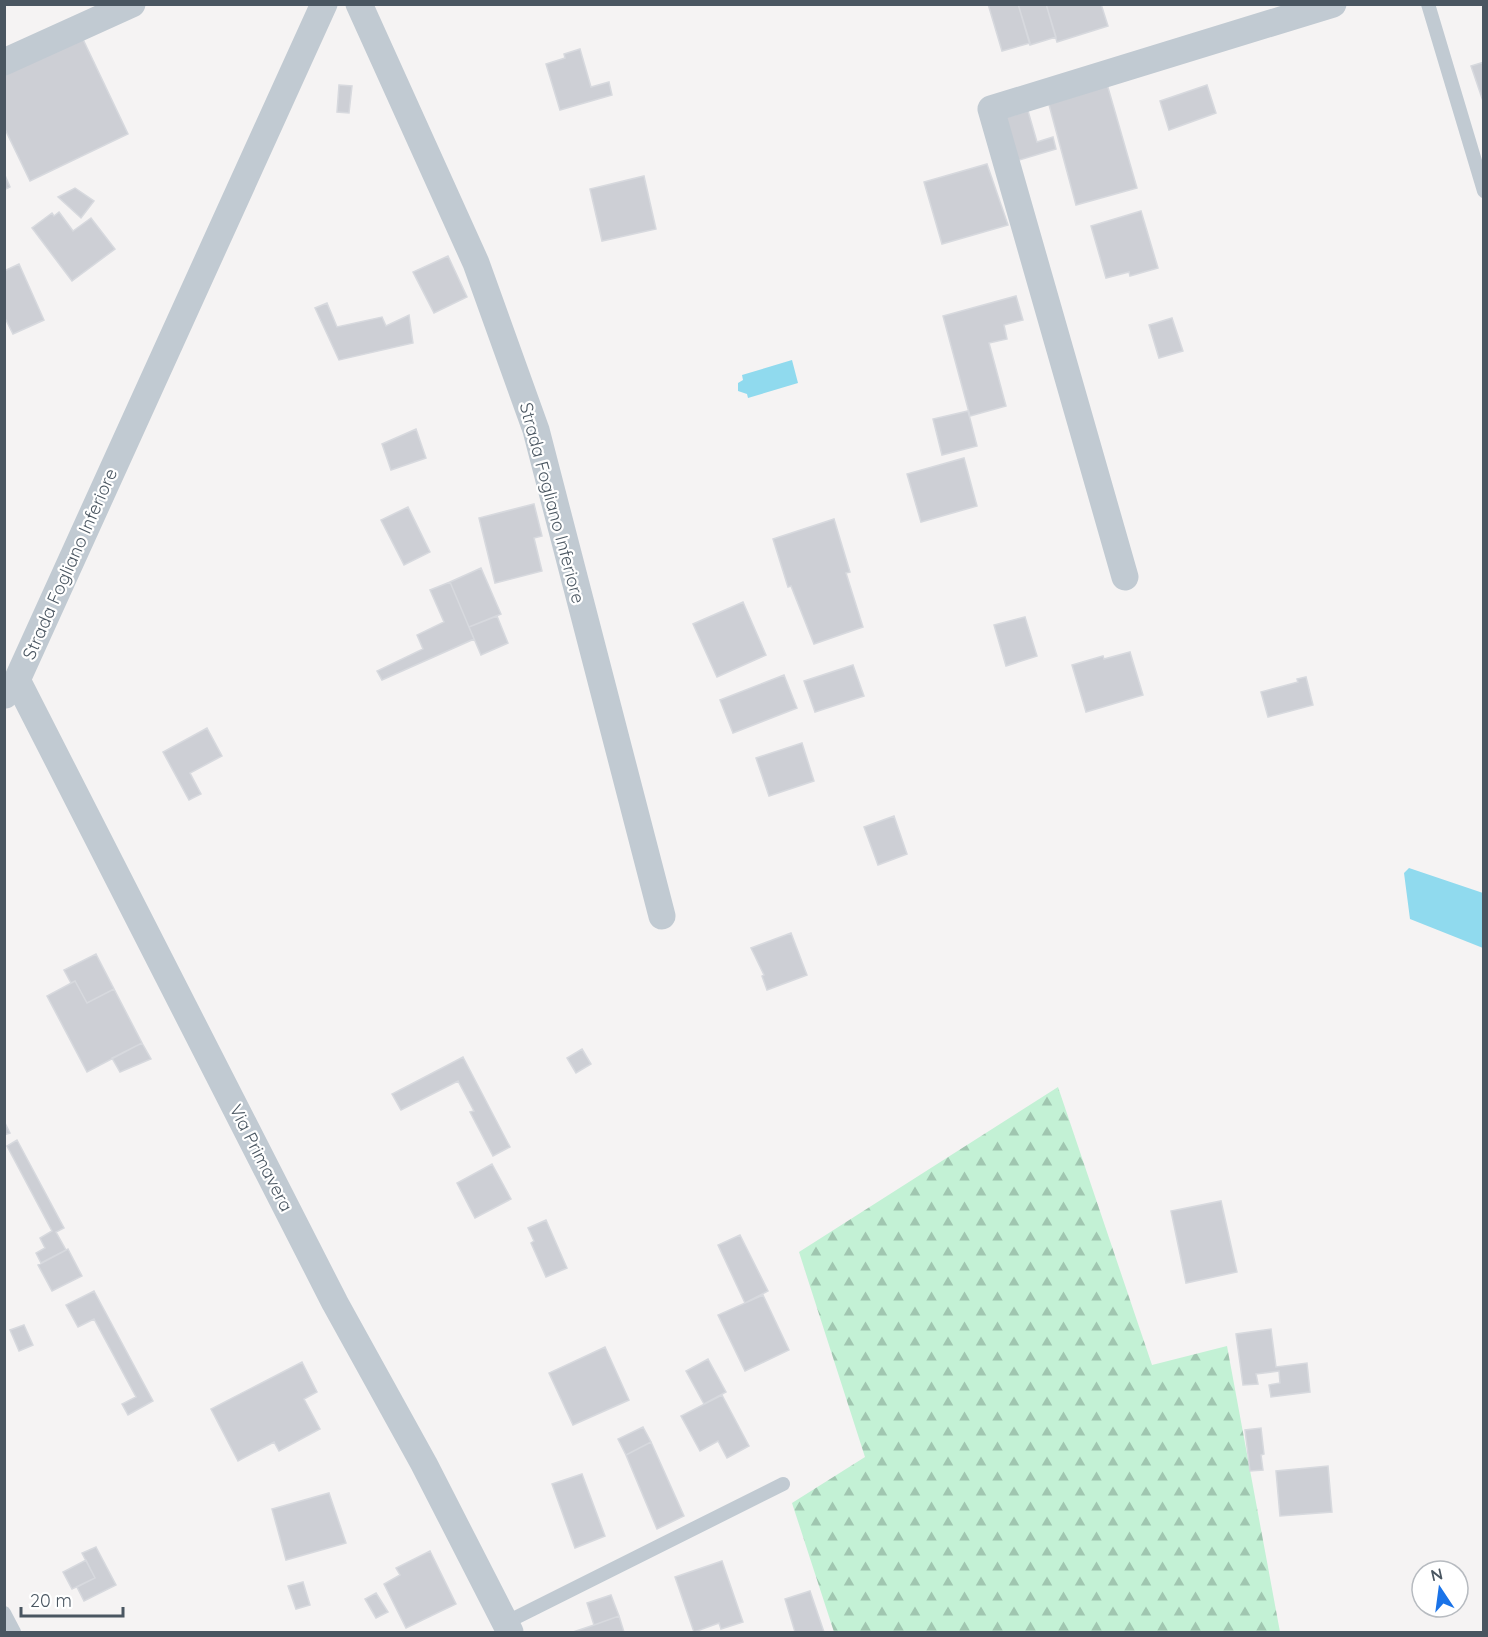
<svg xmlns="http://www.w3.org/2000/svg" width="1488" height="1637" viewBox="0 0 1488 1637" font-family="Quicksand,sans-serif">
<defs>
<pattern id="forest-firs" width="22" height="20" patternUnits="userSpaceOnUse" patternTransform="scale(1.5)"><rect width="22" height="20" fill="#c3f1d5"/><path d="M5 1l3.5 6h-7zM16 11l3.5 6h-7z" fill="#a0c6b0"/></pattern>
</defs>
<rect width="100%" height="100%" fill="#f5f3f3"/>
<path fill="url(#forest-firs)" d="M1058,1087L1152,1365L1227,1346L1280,1632H834L792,1503L865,1457L799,1252Z"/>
<path fill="#90daee" d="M792,360L798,383L748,398L747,394L738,391V383L743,380L742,375Z
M1409,868L1483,893V948L1410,919L1404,873Z"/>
<path fill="#cdcfd5" stroke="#d7d9de" stroke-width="1.5" d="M988,4H1018L1030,43L1002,51Z
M1018,4H1046L1056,37L1030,45Z
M1046,4H1101L1108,26L1057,42Z
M80,33L128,134L30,181L4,127V69Z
M580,49L591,87L609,82L612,95L560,110L546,64L565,58L564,54Z
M1484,62V104L1471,66Z
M1107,84L1137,188L1076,205L1048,101Z
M339,85L352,86L349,113L337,112Z
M1207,85L1216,113L1169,130L1160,101Z
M1028,111L1037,142L1053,137L1056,149L1016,161L1003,118Z
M987,164L1008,225L942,244L924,182Z
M4,173L10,187L4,190Z
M644,176L656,229L602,241L590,189Z
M75,188L94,201L81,218L58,197Z
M1141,211L1158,268L1130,276L1129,272L1106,278L1091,226Z
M59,212L73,231L91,218L115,249L72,281L32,228L52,213L54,216Z
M448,256L467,297L434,313L413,272Z
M19,264L44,320L13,334L4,316V271Z
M1016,296L1023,320L1004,325L1007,339L989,343L1006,406L970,416L943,316Z
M327,303L337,327L382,317L386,326L409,315L413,343L339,360L315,308Z
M1172,318L1183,351L1159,358L1149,325Z
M968,411L977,446L942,455L933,419Z
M416,429L426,458L391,470L382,444Z
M964,458L977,506L921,522L907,474Z
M534,504L542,536L534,538L542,571L495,583L479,518Z
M408,507L430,552L404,565L381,520Z
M834,519L850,572L846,573L863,627L814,644L791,586L788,587L773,539Z
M481,568L501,614L469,627L450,582Z
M450,582L474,639L382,680L377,671L423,649L417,635L444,622L430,590Z
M743,602L766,655L717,677L693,624Z
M497,616L508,643L481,655L469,627Z
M1025,617L1037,656L1006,666L994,625Z
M1130,652L1143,695L1086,712L1072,665L1103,656L1104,659Z
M853,665L864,696L815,712L804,681Z
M784,675L797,708L733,733L720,700Z
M1306,677L1313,705L1268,717L1261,692L1298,682L1297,679Z
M207,728L222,756L190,773L201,794L189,800L163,752Z
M802,743L814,781L769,796L756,758Z
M894,816L907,854L878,865L864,827Z
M791,933L807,975L767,990L762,976L764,975L751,948Z
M96,954L114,989L87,1003L75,981L71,983L64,970Z
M75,981L87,1003L114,989L142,1043L87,1072L47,996Z
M142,1043L151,1059L120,1072L112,1058Z
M582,1049L591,1064L576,1073L567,1058Z
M463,1057L510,1147L493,1156L470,1112L474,1111L458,1081L401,1110L392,1094Z
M4,1121L10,1133L4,1135Z
M17,1140L64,1228L56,1232L66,1250L41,1263L36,1253L45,1248L40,1238L52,1231L7,1146Z
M492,1164L511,1199L475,1218L457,1183Z
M1221,1201L1237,1272L1186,1283L1171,1211Z
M546,1220L567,1268L546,1277L531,1243L534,1241L528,1228Z
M740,1235L768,1291L745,1303L718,1245Z
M68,1249L82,1276L52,1291L38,1265Z
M94,1291L153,1401L128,1415L122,1404L136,1397L94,1319L78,1327L66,1305Z
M763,1295L789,1350L745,1371L718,1315Z
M24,1325L33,1345L19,1351L10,1330Z
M1271,1329L1276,1367L1307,1363L1310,1392L1271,1397L1269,1385L1280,1383L1279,1371L1256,1374L1258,1384L1243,1385L1236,1334Z
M605,1347L629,1400L573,1425L549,1373Z
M708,1359L726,1392L704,1404L686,1371Z
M302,1362L317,1392L304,1399L320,1429L279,1451L274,1442L238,1461L211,1409Z
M722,1395L749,1446L727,1458L718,1441L700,1451L681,1416Z
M643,1427L651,1442L626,1455L618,1439Z
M1261,1428L1264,1454L1261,1455L1263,1470L1250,1471L1245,1430Z
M651,1442L684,1516L657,1529L626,1455Z
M1328,1466L1332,1512L1280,1516L1276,1471Z
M582,1474L605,1536L575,1548L552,1484Z
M329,1493L346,1543L286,1560L272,1509Z
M96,1547L116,1585L84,1601L77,1587L95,1578L82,1553Z
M430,1551L456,1604L406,1628L384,1584L400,1575L396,1568Z
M86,1560L95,1578L72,1589L63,1572Z
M722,1561L743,1622L721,1629L719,1623L694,1632L675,1577Z
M303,1582L310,1605L296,1609L288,1586Z
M810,1591L824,1632H795L785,1599Z
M376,1593L388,1612L376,1618L365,1599Z
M611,1595L619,1616L594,1625L587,1603Z
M619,1616L624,1632H573L594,1625Z"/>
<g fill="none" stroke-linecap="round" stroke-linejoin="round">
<path stroke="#c1cad2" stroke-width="14" d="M1428,4L1484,191
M4,1613L14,1632
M507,1622L783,1484"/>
<path stroke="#c1cad2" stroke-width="27" d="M359,4L476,263L536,430L662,916
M4,62L132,4
M1125,577L991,109L1333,4
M17,680L335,1303L424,1464L510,1632
M5,695L17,680L324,4"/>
</g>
<g text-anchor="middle" stroke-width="4.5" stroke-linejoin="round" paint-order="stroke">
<g font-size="18" fill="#4a5661" stroke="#fff">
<text transform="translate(552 503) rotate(75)" y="6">Strada Fogliano Inferiore</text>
<text transform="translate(70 564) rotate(-66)" y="6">Strada Fogliano Inferiore</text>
<text transform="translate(261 1158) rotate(63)" y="6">Via Primavera</text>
</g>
</g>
<rect width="1488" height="1637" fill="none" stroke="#4a5661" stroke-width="12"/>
<g transform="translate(1440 1589) rotate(347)"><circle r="28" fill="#ffffff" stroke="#b7bbc0" stroke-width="1.5"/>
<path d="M0-4.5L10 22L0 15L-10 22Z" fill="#1a73e8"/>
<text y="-9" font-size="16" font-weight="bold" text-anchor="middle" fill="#4a5661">N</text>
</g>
<path d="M21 1607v9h102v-9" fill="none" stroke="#4a5661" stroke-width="3"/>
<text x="30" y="1607" font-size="18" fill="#4a5661" stroke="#ffffff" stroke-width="4.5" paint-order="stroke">20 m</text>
</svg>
